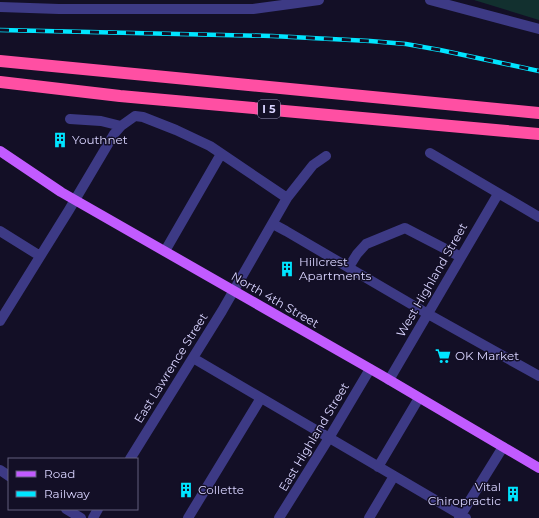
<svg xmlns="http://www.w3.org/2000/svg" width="539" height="518" viewBox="0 0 539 518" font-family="Montserrat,sans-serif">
<rect width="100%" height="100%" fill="#130f26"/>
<path fill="#12302f" d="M474,0H539V20Z"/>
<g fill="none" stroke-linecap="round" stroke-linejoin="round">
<path stroke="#3d3a85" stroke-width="10" d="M430,0L539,29
M0,7L59,9H253L319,0
M70,119L101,121L121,126
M430,153L539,217
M273,224L286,231L428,314L539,376
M0,231L40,256
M165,251L221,154
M349,267L357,254L366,244L405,228L461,257
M0,321L69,210L114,134L121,126L135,116L143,117L176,130L210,146L287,198
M193,358L466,518
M389,380L498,194
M130,459L222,311L287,198L313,165L326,156
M378,467L419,398
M0,470L9,476
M66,509L81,518
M93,518L98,509
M188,518L261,398
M279,518L329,438L370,369
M369,518L394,476
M459,518L503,447"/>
<path stroke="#c25bff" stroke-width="10" d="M0,151L61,192L381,375L539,468"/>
<path stroke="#ff4fa3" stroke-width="12" d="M0,61L539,113
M0,82L120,96L539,134"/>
<defs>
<path id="rail" d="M0,30L272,36L370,41L406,44L440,50L539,71"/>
</defs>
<use href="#rail" stroke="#00e5ff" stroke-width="4.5"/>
<use href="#rail" stroke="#130f26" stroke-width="3" stroke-dasharray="9" stroke-linecap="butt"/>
</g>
<defs>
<symbol id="building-bare" viewBox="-9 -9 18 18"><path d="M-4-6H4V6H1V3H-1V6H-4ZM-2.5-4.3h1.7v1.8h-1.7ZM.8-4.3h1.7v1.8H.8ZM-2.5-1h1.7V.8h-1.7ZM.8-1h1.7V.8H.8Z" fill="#00e5ff" stroke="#130f26" stroke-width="2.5" paint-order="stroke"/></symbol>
<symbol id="supermarket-bare" viewBox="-9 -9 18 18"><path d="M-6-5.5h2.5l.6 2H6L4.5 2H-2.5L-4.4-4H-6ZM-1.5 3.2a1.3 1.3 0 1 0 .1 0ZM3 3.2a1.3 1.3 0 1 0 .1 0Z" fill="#00e5ff" stroke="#130f26" stroke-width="2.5" paint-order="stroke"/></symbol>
</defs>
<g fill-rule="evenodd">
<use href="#building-bare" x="49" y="129" width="22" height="22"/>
<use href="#building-bare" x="276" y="258" width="22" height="22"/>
<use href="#supermarket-bare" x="432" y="345" width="22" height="22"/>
<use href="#building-bare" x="175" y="479" width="22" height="22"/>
<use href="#building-bare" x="502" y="483" width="22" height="22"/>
</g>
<g text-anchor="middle" stroke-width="3" stroke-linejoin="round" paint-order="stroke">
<rect fill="#130f26" stroke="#9e99be" stroke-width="1" x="258" y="100" width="22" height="18" rx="3"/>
<g font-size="11" font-weight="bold" fill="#d9d4ff">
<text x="269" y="113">I 5</text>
</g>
<g font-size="12" fill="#d9d4ff" stroke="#130f26" text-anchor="start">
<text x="72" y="144">Youthnet</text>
<text x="299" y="266">Hillcrest<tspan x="299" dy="14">Apartments</tspan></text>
<text x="455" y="360">OK Market</text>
<text x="501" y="491" text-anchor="end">Vital<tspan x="501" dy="14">Chiropractic</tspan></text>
<text x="198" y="494">Collette</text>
</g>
<g font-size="12" fill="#d9d4ff" stroke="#130f26">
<text transform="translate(432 280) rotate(-60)" y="4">West Highland Street</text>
<text transform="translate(275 300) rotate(30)" y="4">North 4th Street</text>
<text transform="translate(171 368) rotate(-58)" y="4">East Lawrence Street</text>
<text transform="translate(314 437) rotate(-59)" y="4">East Highland Street</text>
</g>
</g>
<rect x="8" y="458" width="130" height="52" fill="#130f26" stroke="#625e7d"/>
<rect x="16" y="471" width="20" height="6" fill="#c25bff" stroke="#625e7d"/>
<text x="44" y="478" font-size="12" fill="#d9d4ff">Road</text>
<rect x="16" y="491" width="20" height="6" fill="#00e5ff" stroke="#625e7d"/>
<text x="44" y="498" font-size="12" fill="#d9d4ff">Railway</text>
</svg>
